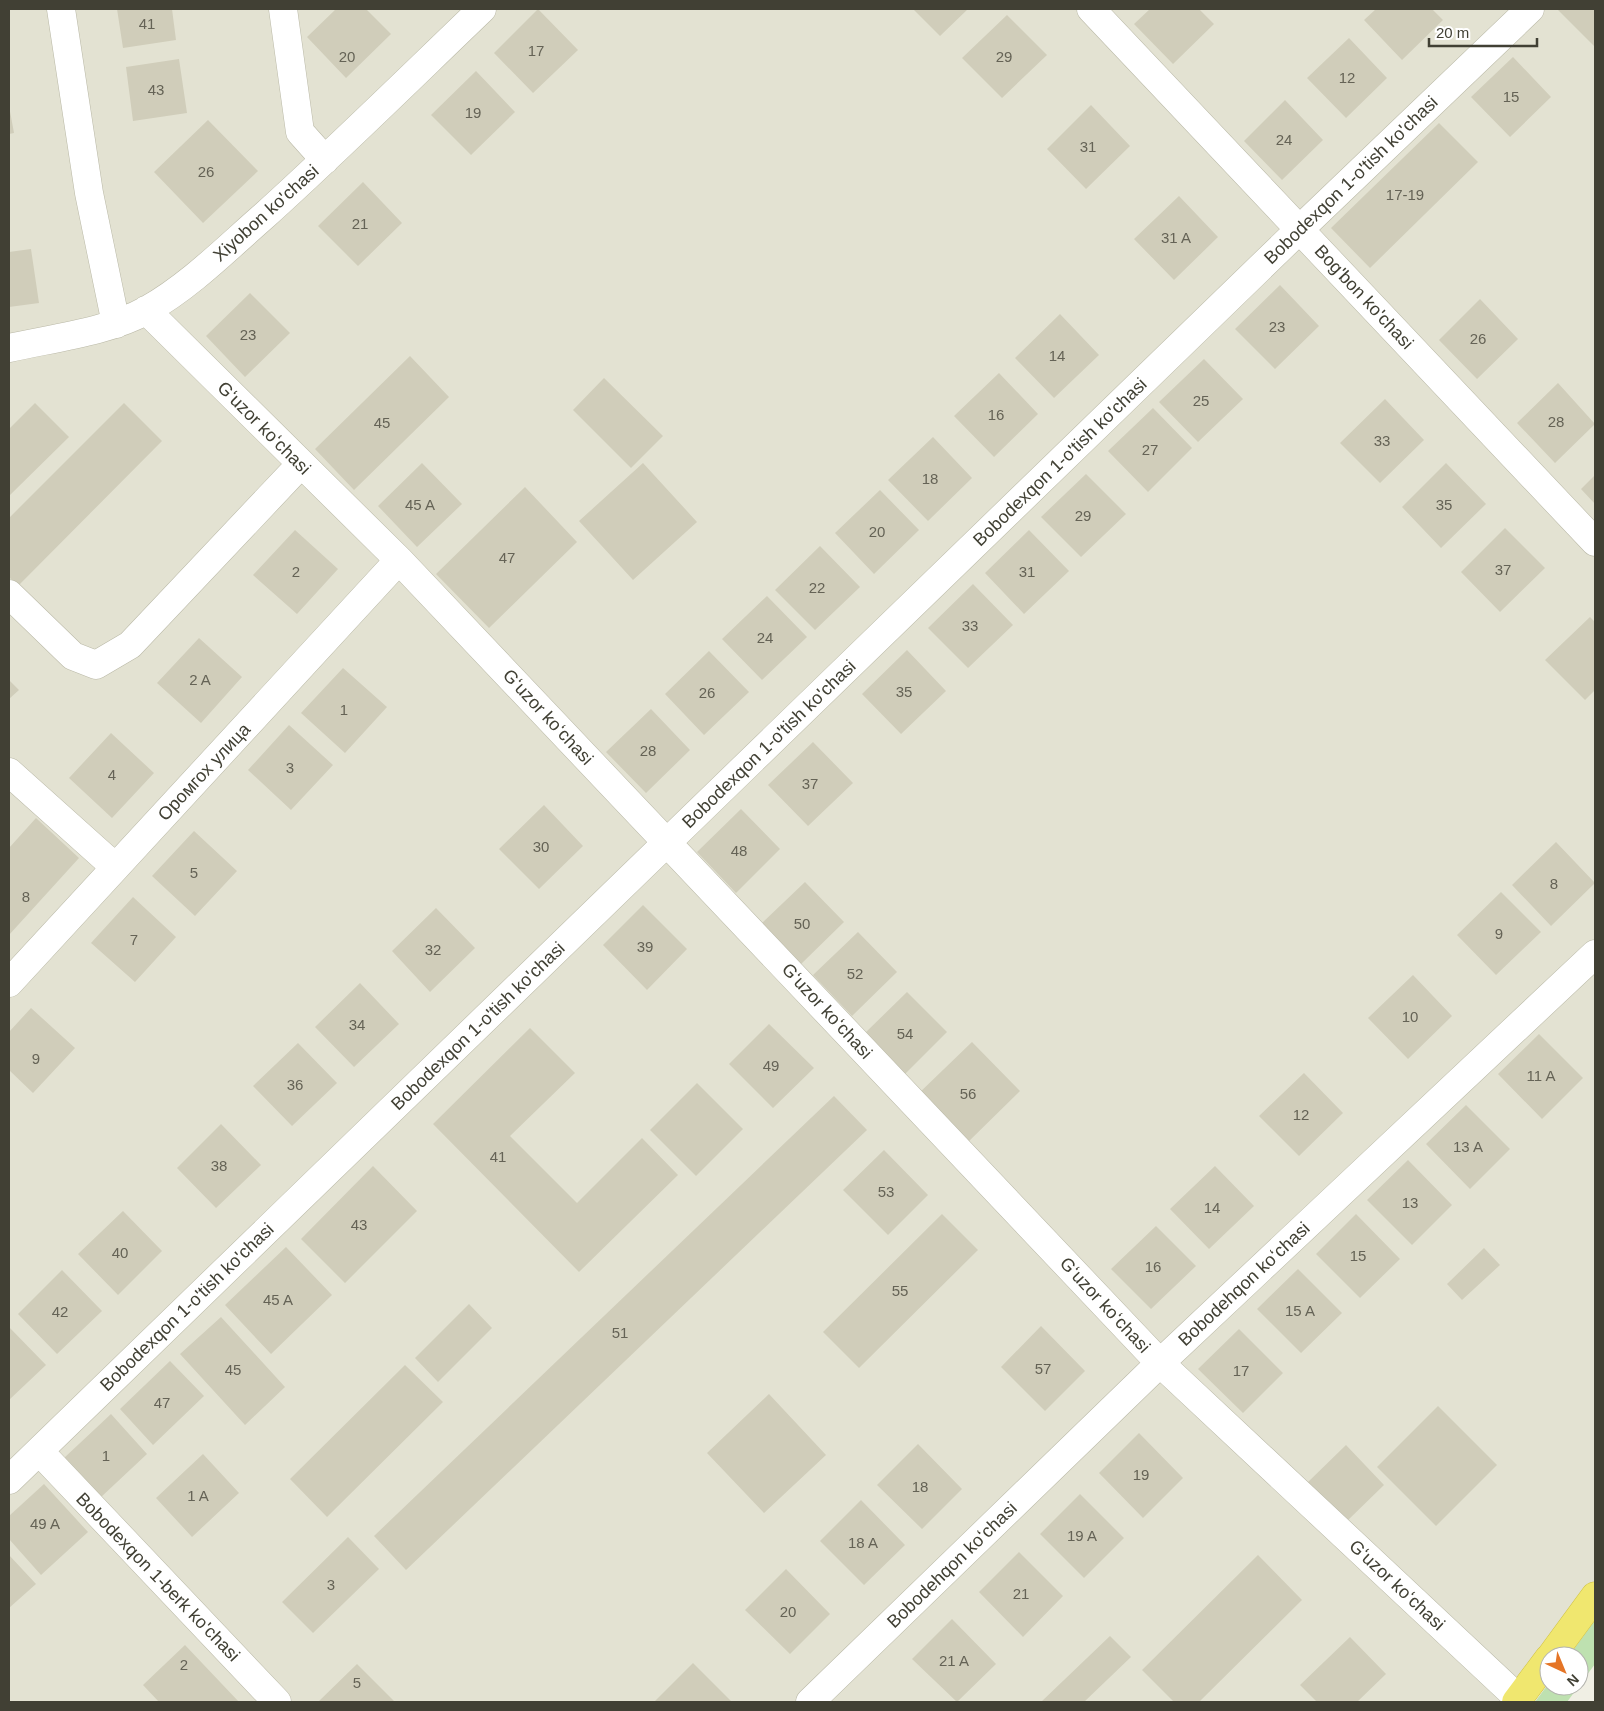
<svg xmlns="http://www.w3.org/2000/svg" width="1604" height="1711" viewBox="0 0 1604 1711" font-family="Helvetica,sans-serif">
<rect width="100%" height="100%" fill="#f0efe4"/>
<path fill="#e3e2d2" d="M9,9H1595V1596L1516,1702H9Z"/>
<path fill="#bee1b0" d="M1595,1620V1664L1567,1702H1535L1549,1683V1686H1579V1656H1569Z"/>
<path fill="#d0cdba" d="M117,9H172L176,40L123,48Z
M336,9H366L391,34L346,78L307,37Z
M538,9L578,50L533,93L494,53Z
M913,9H968L940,36Z
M1150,9H1199L1214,24L1173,64L1134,24Z
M1376,9H1432L1443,20L1402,60L1364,20Z
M1560,9H1595V47L1558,10Z
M1007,15L1047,55L1002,98L962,58Z
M1349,38L1387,78L1346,118L1307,78Z
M1513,57L1551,97L1510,137L1471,97Z
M179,59L187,113L133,121L126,67Z
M476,71L515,112L471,155L431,115Z
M1285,100L1323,140L1282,180L1244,141Z
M1091,105L1130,146L1086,189L1047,149Z
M9,106L14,133L9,134Z
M208,120L258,171L203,223L154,172Z
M1439,123L1478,162L1370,268L1331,228Z
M363,182L402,223L358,266L318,226Z
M1179,196L1218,237L1174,280L1134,239Z
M31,249L39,303L9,307V252Z
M1280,285L1319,326L1275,369L1235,329Z
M250,293L290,333L245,377L206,336Z
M1480,299L1518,339L1477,379L1439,340Z
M1060,314L1099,355L1054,398L1015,358Z
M410,356L449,397L354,490L315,449Z
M1204,359L1243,399L1198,442L1159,402Z
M999,373L1038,414L994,457L954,416Z
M604,378L663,436L631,468L573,410Z
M1558,383L1595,424L1555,463L1517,423Z
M1385,399L1424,440L1380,483L1340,443Z
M35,403L69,437L9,496V429Z
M124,403L162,441L18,586L9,577V518Z
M1153,408L1192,448L1148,492L1108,451Z
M933,437L972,478L928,521L888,480Z
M422,463L462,504L417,547L378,506Z
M643,463L697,522L633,580L579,521Z
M1446,463L1486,504L1441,548L1402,507Z
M1086,474L1126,514L1081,557L1041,517Z
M1595,475V504L1581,489Z
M525,487L577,542L489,628L436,574Z
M880,490L919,530L874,574L835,533Z
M1505,528L1545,568L1500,612L1461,572Z
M295,530L338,569L297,614L253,575Z
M1029,530L1069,571L1024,614L985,573Z
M820,546L860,587L815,630L775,590Z
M973,584L1013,625L968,668L928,628Z
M767,596L807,637L762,680L722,639Z
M1590,617L1595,622V690L1585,700L1545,660Z
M199,638L242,677L201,723L157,683Z
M907,650L946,691L901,734L862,694Z
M709,651L749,692L704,735L665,694Z
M343,668L387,707L345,753L301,713Z
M9,680L19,690L9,699Z
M651,709L690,750L646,793L606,752Z
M289,725L333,765L291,810L248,770Z
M111,733L154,773L112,818L69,778Z
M813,742L853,783L808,826L768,785Z
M544,805L583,846L539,889L499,849Z
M741,809L780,849L736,893L697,852Z
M36,818L79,858L9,935V848Z
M194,831L237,871L195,916L152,876Z
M1556,842L1595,883L1551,926L1512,885Z
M805,882L844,922L799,966L760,925Z
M1501,892L1541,932L1496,975L1457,935Z
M133,897L176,937L135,982L91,943Z
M643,905L687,949L647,990L603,945Z
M436,908L475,948L430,992L392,951Z
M858,932L897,972L852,1016L813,975Z
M1413,975L1452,1016L1408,1059L1368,1018Z
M360,983L399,1024L354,1067L315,1027Z
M907,992L947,1032L903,1076L863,1035Z
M31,1008L75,1048L33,1093L9,1070V1032Z
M769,1024L814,1068L773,1108L729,1064Z
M530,1028L575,1073L510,1136L577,1203L642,1138L678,1175L579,1272L433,1124Z
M1539,1034L1583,1078L1542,1119L1498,1074Z
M972,1042L1020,1091L964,1146L916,1096Z
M298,1043L337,1083L292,1126L253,1086Z
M1304,1073L1343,1113L1299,1156L1259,1116Z
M697,1083L743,1129L696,1176L650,1130Z
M834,1096L867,1130L406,1570L374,1536Z
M1466,1105L1510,1149L1470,1189L1426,1144Z
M221,1124L261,1165L216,1208L177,1168Z
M884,1150L928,1195L888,1235L843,1190Z
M1408,1160L1452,1205L1412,1245L1367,1200Z
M373,1166L417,1211L345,1283L301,1239Z
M1215,1166L1254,1206L1209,1249L1170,1209Z
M123,1211L162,1251L118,1295L78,1254Z
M942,1214L978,1250L859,1368L823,1332Z
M1356,1214L1400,1259L1360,1298L1316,1254Z
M1156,1226L1196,1266L1151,1309L1111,1269Z
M286,1247L332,1295L271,1354L225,1305Z
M1484,1248L1500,1265L1462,1300L1447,1284Z
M1298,1269L1342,1313L1301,1353L1257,1309Z
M62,1270L102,1311L57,1354L18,1314Z
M469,1304L492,1328L438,1382L415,1358Z
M221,1317L285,1387L245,1425L180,1354Z
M1041,1326L1085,1371L1045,1411L1001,1367Z
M9,1327L46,1365L9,1400Z
M1239,1329L1283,1373L1243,1413L1198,1369Z
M170,1361L204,1396L153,1445L120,1409Z
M405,1365L443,1402L327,1517L290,1479Z
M769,1394L826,1455L764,1513L707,1453Z
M1438,1406L1497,1465L1436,1526L1377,1467Z
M111,1414L147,1454L100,1498L64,1458Z
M1139,1433L1183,1478L1143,1518L1099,1473Z
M918,1444L962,1489L922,1529L877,1485Z
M1346,1445L1384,1485L1345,1523L1307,1483Z
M203,1454L239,1493L192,1537L156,1498Z
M44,1484L88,1532L41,1575L9,1539V1516Z
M1080,1494L1124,1538L1084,1578L1040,1534Z
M861,1500L905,1545L864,1585L820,1541Z
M348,1537L379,1569L313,1633L282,1602Z
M1019,1552L1063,1596L1023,1637L979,1592Z
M9,1555L36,1584L9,1608Z
M1258,1555L1302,1600L1199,1702H1174L1142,1670Z
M786,1569L830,1614L790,1654L745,1610Z
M952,1619L996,1664L957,1702L912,1659Z
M1110,1636L1131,1657L1084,1702H1041Z
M1350,1637L1386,1674L1357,1702H1317L1300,1685Z
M185,1645L239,1702H159L143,1685Z
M693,1663L732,1702H654Z
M357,1664L395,1702H318Z"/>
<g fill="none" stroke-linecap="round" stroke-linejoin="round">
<defs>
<path id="minor" d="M61,9L89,193L116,324
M283,9L300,132L325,160
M1091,9L1595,542
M146,310L399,560L1160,1363L1519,1699
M9,348C53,338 108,332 147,310C191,285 227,248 265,215C339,148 410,78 482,9
M9,594L73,656L96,665L130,645L301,464
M9,772L115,867
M9,983L399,560
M39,1451L277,1702
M9,1480L1300,229L1530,9
M810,1702L1160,1363L1595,954"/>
<path id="highway" d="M1551,1656L1595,1596
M1516,1702L1549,1658"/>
</defs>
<use href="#minor" stroke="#bab9a7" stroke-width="29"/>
<use href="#highway" stroke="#cdbf40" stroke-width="29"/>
<use href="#minor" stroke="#fff" stroke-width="28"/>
<use href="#highway" stroke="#f0e76f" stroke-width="28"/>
</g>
<g text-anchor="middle" stroke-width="4.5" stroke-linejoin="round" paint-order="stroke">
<g font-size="15" fill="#656356">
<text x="147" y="29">41</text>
<text x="536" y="56">17</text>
<text x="347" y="62">20</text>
<text x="1004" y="62">29</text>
<text x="1347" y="83">12</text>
<text x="156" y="95">43</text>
<text x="1511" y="102">15</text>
<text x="473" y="118">19</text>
<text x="1284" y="145">24</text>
<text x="1088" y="152">31</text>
<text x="206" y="177">26</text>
<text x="1405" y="200">17-19</text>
<text x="360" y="229">21</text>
<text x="1176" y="243">31 A</text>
<text x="1277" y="332">23</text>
<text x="248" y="340">23</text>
<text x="1478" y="344">26</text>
<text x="1057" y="361">14</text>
<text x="1201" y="406">25</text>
<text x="996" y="420">16</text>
<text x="1556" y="427">28</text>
<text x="382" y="428">45</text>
<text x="1382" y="446">33</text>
<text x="1150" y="455">27</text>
<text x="930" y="484">18</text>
<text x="420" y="510">45 A</text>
<text x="1444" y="510">35</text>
<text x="1083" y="521">29</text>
<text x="877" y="537">20</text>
<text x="507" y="563">47</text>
<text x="1503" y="575">37</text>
<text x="296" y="577">2</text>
<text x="1027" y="577">31</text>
<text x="817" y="593">22</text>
<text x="970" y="631">33</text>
<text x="765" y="643">24</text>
<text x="200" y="685">2 A</text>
<text x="904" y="697">35</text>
<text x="707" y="698">26</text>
<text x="344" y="715">1</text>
<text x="648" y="756">28</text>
<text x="290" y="773">3</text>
<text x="112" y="780">4</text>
<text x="810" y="789">37</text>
<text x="541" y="852">30</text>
<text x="739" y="856">48</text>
<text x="194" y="878">5</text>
<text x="1554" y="889">8</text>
<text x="26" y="902">8</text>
<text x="802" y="929">50</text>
<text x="1499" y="939">9</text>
<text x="134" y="945">7</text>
<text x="645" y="952">39</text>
<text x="433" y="955">32</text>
<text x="855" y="979">52</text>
<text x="1410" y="1022">10</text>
<text x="357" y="1030">34</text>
<text x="905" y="1039">54</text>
<text x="36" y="1064">9</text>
<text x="771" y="1071">49</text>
<text x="1541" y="1081">11 A</text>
<text x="295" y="1090">36</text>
<text x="968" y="1099">56</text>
<text x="1301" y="1120">12</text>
<text x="1468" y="1152">13 A</text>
<text x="498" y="1162">41</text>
<text x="219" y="1171">38</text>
<text x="886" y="1197">53</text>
<text x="1410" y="1208">13</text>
<text x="1212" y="1213">14</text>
<text x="359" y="1230">43</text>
<text x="120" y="1258">40</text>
<text x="1358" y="1261">15</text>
<text x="1153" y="1272">16</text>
<text x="900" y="1296">55</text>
<text x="278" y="1305">45 A</text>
<text x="1300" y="1316">15 A</text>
<text x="60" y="1317">42</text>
<text x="620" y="1338">51</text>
<text x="1043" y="1374">57</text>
<text x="233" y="1375">45</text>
<text x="1241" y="1376">17</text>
<text x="162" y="1408">47</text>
<text x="106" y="1461">1</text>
<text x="1141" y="1480">19</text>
<text x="920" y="1492">18</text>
<text x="198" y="1501">1 A</text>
<text x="45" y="1529">49 A</text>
<text x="1082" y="1541">19 A</text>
<text x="863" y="1548">18 A</text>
<text x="331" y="1590">3</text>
<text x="1021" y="1599">21</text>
<text x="788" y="1617">20</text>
<text x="954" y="1666">21 A</text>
<text x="184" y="1670">2</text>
<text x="357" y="1688">5</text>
</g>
<g font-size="18" fill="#414034" stroke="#fff">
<text transform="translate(1351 180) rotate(-44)" y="6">Bobodexqon 1-o'tish ko'chasi</text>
<text transform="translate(266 213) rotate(-42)" y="6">Xiyobon ko'chasi</text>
<text transform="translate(1364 297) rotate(47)" y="6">Bog'bon ko'chasi</text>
<text transform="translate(264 428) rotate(45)" y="6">Gʻuzor koʻchasi</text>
<text transform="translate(1060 462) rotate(-44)" y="6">Bobodexqon 1-o'tish ko'chasi</text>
<text transform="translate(548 717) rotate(47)" y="6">Gʻuzor koʻchasi</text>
<text transform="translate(769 744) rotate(-44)" y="6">Bobodexqon 1-o'tish ko'chasi</text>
<text transform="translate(204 772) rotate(-47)" y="6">Оромгох улица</text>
<text transform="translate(827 1011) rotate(47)" y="6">Gʻuzor koʻchasi</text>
<text transform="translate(478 1026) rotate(-44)" y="6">Bobodexqon 1-o'tish ko'chasi</text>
<text transform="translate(1244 1284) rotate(-43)" y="6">Bobodehqon koʻchasi</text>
<text transform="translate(1105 1305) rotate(47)" y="6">Gʻuzor koʻchasi</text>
<text transform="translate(187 1307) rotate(-44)" y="6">Bobodexqon 1-o'tish ko'chasi</text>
<text transform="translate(952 1565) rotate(-44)" y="6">Bobodehqon koʻchasi</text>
<text transform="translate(158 1577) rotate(46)" y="6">Bobodexqon 1-berk ko'chasi</text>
<text transform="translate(1397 1585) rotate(43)" y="6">Gʻuzor koʻchasi</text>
</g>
</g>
<rect width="1604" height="1711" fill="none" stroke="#414034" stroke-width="20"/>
<g transform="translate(1564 1671) rotate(136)"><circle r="24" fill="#ffffff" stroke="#b3b3ae"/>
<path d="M0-4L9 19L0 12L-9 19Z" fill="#e57526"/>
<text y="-8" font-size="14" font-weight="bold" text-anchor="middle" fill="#414034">N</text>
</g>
<path d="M1429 38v8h108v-8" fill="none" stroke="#414034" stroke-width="2.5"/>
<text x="1436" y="38" font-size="15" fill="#414034" stroke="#ffffff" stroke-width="4" paint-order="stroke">20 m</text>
</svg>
